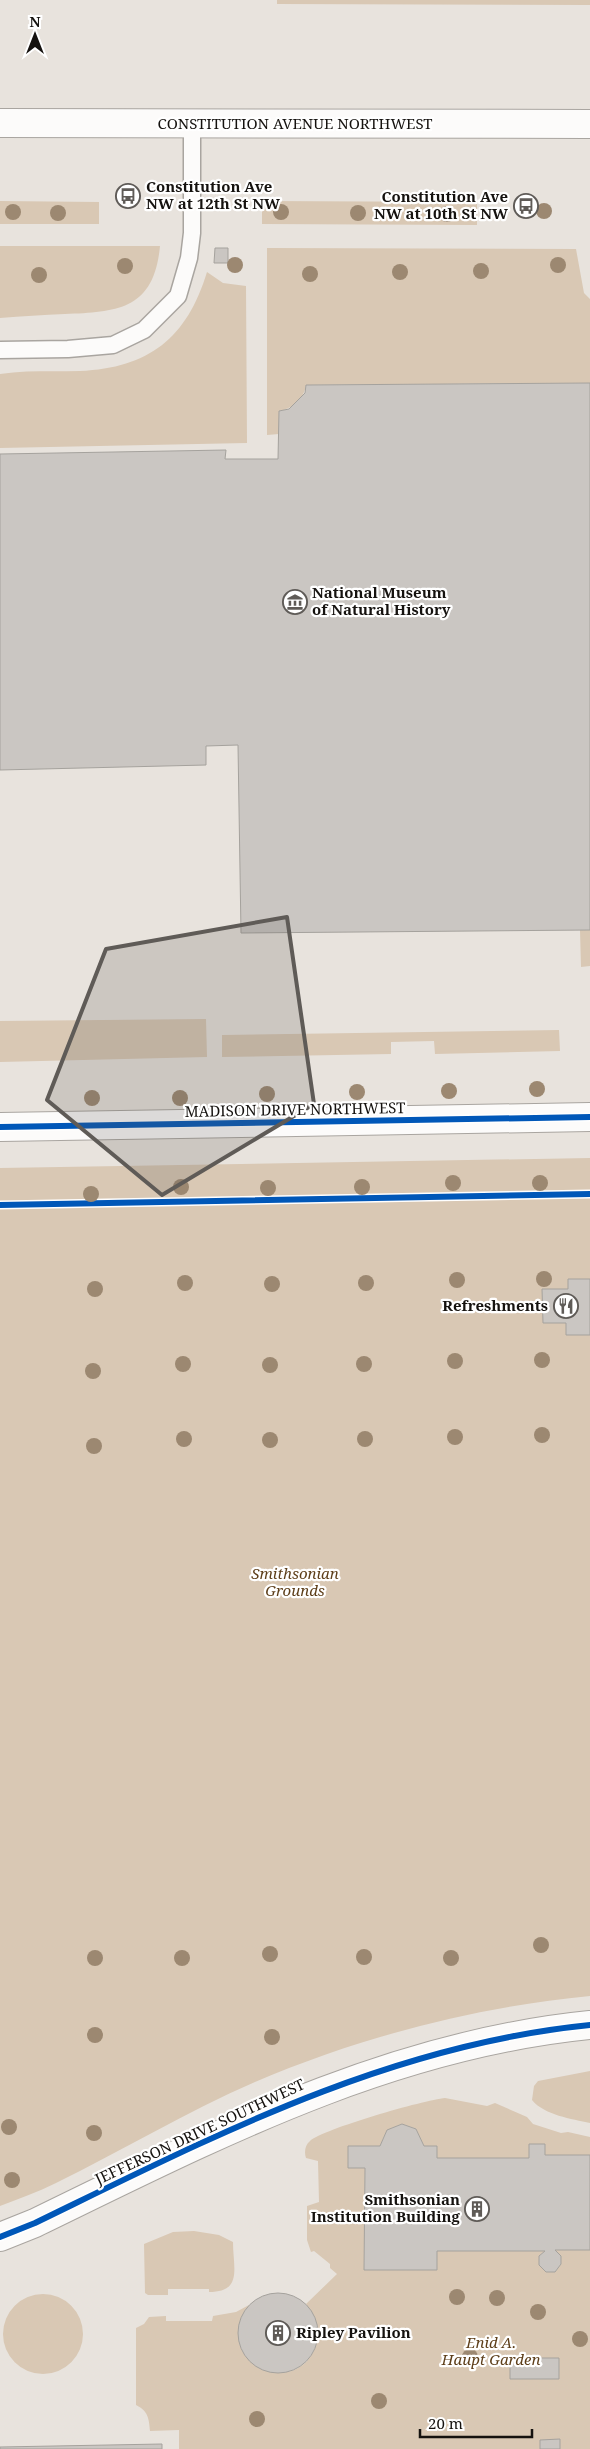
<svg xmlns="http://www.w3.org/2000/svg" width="590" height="2449" viewBox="0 0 590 2449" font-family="'Noto Serif',serif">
<rect width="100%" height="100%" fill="#e8e3dd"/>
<path fill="#d9c8b4" d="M277,0H590V5L277,4Z
M0,201L99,202V224H0Z
M262,201L477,202V225L262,224Z
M0,246H160C154,309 119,312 65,314C43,315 22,316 0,318Z
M267,248L576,249L584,293L590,299V383L306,385C304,399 292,409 279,411V434L267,435Z
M207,272L223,283L246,286L247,443L0,448V374C26,370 54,372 80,371C149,368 187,338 207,272Z
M580,930H590V966L581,967Z
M206,1019L207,1057L0,1062V1021Z
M559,1030L560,1051L435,1054L434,1041L391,1042V1054L222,1057V1035Z
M590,1158V1996C476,2007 360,2037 255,2082C186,2112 123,2150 56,2183C38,2192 18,2199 0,2206V1168Z
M590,2071V2123C572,2119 544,2115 532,2100L534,2086L538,2081Z
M445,2098L487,2106L495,2103L527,2117L533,2124L561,2133L568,2132L590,2137V2155H545V2144H529V2158H437V2146H424L416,2129L402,2124L387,2130L380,2146H348L365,2168L364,2270H437V2251H545L539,2256V2265L546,2272H555L561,2264V2256L555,2250H590V2449H179V2430L150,2431C149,2418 148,2411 136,2405V2328L144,2324L149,2317L166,2316V2321H212L213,2316L236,2312L249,2305C209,2360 293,2401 315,2348C321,2331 316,2318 306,2304L337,2274L330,2268V2264L314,2251L311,2252L307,2240V2206L319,2202L318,2161L306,2158C304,2152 305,2145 310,2141C323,2129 424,2100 445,2098Z
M194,2231L219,2235L233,2242C233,2268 243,2292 209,2292V2289H168V2295H148L145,2293L144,2244L173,2232Z
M3 2334a40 40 0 1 1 80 0a40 40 0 1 1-80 0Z"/>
<path fill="#cac6c2" stroke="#a5a29d" d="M215,248H228V263H214Z
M590,383V930L241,933L238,745L206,746V765L0,770V454L226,450L225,459H278L279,411L289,409L305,393L306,385Z
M568,1279H590V1335H566V1323H543L542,1289H568Z
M402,2124L416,2129L424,2146H437V2158H529V2144H545V2155H590V2250H555L561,2256V2264L555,2272H546L539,2265V2256L545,2251H437V2270H364L365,2168H348V2146H380L387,2130Z
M238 2333a40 40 0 1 1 80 0a40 40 0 1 1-80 0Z
M510,2358H559V2379H510Z
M560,2439V2449H540V2440Z
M162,2444V2449H0V2447Z"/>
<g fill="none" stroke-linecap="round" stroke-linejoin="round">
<defs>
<path id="service" d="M0,350L68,349L113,345L144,330L178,296L189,258L192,233V124"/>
<path id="tertiary" d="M0,1127L590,1117
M0,2237L35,2223C214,2136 388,2045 590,2025"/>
<path id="trunk" d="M0,123L590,124"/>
</defs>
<use href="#service" stroke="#a9a5a0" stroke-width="19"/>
<use href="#tertiary" stroke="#a9a5a0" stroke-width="30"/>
<use href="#trunk" stroke="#a9a5a0" stroke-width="30"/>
<use href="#service" stroke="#fcfbfa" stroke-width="16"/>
<use href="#tertiary" stroke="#fcfbfa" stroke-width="28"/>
<use href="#trunk" stroke="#fcfbfa" stroke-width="28"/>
<defs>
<path id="cycleway" d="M0,1127L590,1117
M0,1205L590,1194
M0,2237L35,2223C214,2136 388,2045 590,2025"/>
</defs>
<use href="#cycleway" stroke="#fff" stroke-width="9"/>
<use href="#cycleway" stroke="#0057b8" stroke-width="6"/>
</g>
<g fill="#9c8871">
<circle cx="544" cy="211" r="8"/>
<circle cx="13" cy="212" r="8"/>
<circle cx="281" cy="212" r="8"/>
<circle cx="58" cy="213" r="8"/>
<circle cx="358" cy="213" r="8"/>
<circle cx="447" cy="214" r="8"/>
<circle cx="235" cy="265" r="8"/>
<circle cx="558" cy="265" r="8"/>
<circle cx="125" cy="266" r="8"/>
<circle cx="481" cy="271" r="8"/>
<circle cx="400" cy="272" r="8"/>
<circle cx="310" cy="274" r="8"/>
<circle cx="39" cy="275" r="8"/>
<circle cx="537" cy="1089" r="8"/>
<circle cx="449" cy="1091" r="8"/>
<circle cx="357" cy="1092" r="8"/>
<circle cx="267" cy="1094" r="8"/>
<circle cx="92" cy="1098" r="8"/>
<circle cx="180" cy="1098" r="8"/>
<circle cx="453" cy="1183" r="8"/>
<circle cx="540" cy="1183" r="8"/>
<circle cx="181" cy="1187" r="8"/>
<circle cx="362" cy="1187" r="8"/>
<circle cx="268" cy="1188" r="8"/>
<circle cx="91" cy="1194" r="8"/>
<circle cx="544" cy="1279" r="8"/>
<circle cx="457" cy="1280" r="8"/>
<circle cx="185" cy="1283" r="8"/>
<circle cx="366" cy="1283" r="8"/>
<circle cx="272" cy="1284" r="8"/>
<circle cx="95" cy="1289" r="8"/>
<circle cx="542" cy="1360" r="8"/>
<circle cx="455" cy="1361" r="8"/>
<circle cx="183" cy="1364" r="8"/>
<circle cx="364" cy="1364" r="8"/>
<circle cx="270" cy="1365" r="8"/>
<circle cx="93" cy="1371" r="8"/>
<circle cx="542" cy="1435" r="8"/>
<circle cx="455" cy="1437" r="8"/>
<circle cx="184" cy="1439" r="8"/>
<circle cx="365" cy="1439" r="8"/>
<circle cx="270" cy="1440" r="8"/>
<circle cx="94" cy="1446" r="8"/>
<circle cx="541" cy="1945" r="8"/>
<circle cx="270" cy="1954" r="8"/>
<circle cx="364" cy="1957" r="8"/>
<circle cx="95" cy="1958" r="8"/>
<circle cx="182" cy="1958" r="8"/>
<circle cx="451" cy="1958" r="8"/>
<circle cx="95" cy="2035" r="8"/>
<circle cx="272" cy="2037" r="8"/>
<circle cx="9" cy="2127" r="8"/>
<circle cx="94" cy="2133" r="8"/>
<circle cx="12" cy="2180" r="8"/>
<circle cx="457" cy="2297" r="8"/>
<circle cx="497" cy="2298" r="8"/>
<circle cx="538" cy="2312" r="8"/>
<circle cx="580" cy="2339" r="8"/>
<circle cx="470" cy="2357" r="8"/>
<circle cx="379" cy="2401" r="8"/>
<circle cx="257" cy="2419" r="8"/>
</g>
<path fill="#5f5b57" fill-opacity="0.2" stroke="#5f5b57" stroke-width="4" stroke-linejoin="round" d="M287,917L314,1104L162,1195L47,1100L106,949Z"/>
<defs>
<symbol id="bus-ring" viewBox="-11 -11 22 22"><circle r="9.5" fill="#fff" stroke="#5f5b57" stroke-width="1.5"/><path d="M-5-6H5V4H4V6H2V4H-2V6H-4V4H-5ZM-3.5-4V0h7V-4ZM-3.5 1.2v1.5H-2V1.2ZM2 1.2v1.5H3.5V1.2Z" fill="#5f5b57"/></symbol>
<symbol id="museum-ring" viewBox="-11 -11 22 22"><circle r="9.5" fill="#fff" stroke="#5f5b57" stroke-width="1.5"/><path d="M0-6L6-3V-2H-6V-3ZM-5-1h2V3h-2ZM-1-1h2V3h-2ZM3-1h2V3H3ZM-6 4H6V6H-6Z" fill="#5f5b57"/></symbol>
<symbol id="restaurant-ring" viewBox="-11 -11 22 22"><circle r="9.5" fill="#fff" stroke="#5f5b57" stroke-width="1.5"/><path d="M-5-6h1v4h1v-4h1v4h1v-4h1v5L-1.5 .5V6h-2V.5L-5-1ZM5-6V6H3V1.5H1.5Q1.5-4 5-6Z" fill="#5f5b57"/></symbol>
<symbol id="building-ring" viewBox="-11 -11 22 22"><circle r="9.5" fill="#fff" stroke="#5f5b57" stroke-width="1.5"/><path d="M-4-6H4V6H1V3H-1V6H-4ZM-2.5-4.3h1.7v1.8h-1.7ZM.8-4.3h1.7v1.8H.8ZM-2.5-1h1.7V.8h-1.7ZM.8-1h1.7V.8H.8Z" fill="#5f5b57"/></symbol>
</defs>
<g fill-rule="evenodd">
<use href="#bus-ring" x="114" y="182" width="28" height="28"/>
<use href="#bus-ring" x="512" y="192" width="28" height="28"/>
<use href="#museum-ring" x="281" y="588" width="28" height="28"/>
<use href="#restaurant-ring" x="552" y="1292" width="28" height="28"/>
<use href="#building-ring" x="463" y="2195" width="28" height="28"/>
<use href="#building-ring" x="264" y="2319" width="28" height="28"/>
</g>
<g text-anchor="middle" stroke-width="4.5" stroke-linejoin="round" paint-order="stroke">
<g font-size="15" fill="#15120f" stroke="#fff">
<text x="295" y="129">CONSTITUTION AVENUE NORTHWEST</text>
<text transform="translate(295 1110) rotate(-1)" y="5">MADISON DRIVE NORTHWEST</text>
<text transform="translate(200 2132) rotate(-25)" y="5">JEFFERSON DRIVE SOUTHWEST</text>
</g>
<g font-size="15" font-weight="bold" fill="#15120f" stroke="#fff" text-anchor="start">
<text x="146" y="192">Constitution Ave<tspan x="146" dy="17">NW at 12th St NW</tspan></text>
<text x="508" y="202" text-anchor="end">Constitution Ave<tspan x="508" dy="17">NW at 10th St NW</tspan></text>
<text x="312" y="598">National Museum<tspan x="312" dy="17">of Natural History</tspan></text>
<text x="548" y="1311" text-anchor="end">Refreshments</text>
<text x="460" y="2205" text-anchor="end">Smithsonian<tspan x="460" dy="17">Institution Building</tspan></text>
<text x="296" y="2338">Ripley Pavilion</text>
</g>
<g font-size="15" font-style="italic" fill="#5d3e19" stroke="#fff">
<text x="295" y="1579">Smithsonian<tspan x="295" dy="17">Grounds</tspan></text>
<text x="491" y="2348">Enid A.<tspan x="491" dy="17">Haupt Garden</tspan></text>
</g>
</g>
<g transform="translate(35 35)" stroke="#ffffff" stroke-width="4" paint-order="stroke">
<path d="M0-4L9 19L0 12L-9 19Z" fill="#15120f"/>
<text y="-8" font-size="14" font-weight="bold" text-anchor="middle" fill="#15120f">N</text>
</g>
<path d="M420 2429v8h112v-8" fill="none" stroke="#15120f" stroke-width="2.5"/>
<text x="428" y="2429" font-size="15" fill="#15120f" stroke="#ffffff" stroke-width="4" paint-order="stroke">20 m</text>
</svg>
